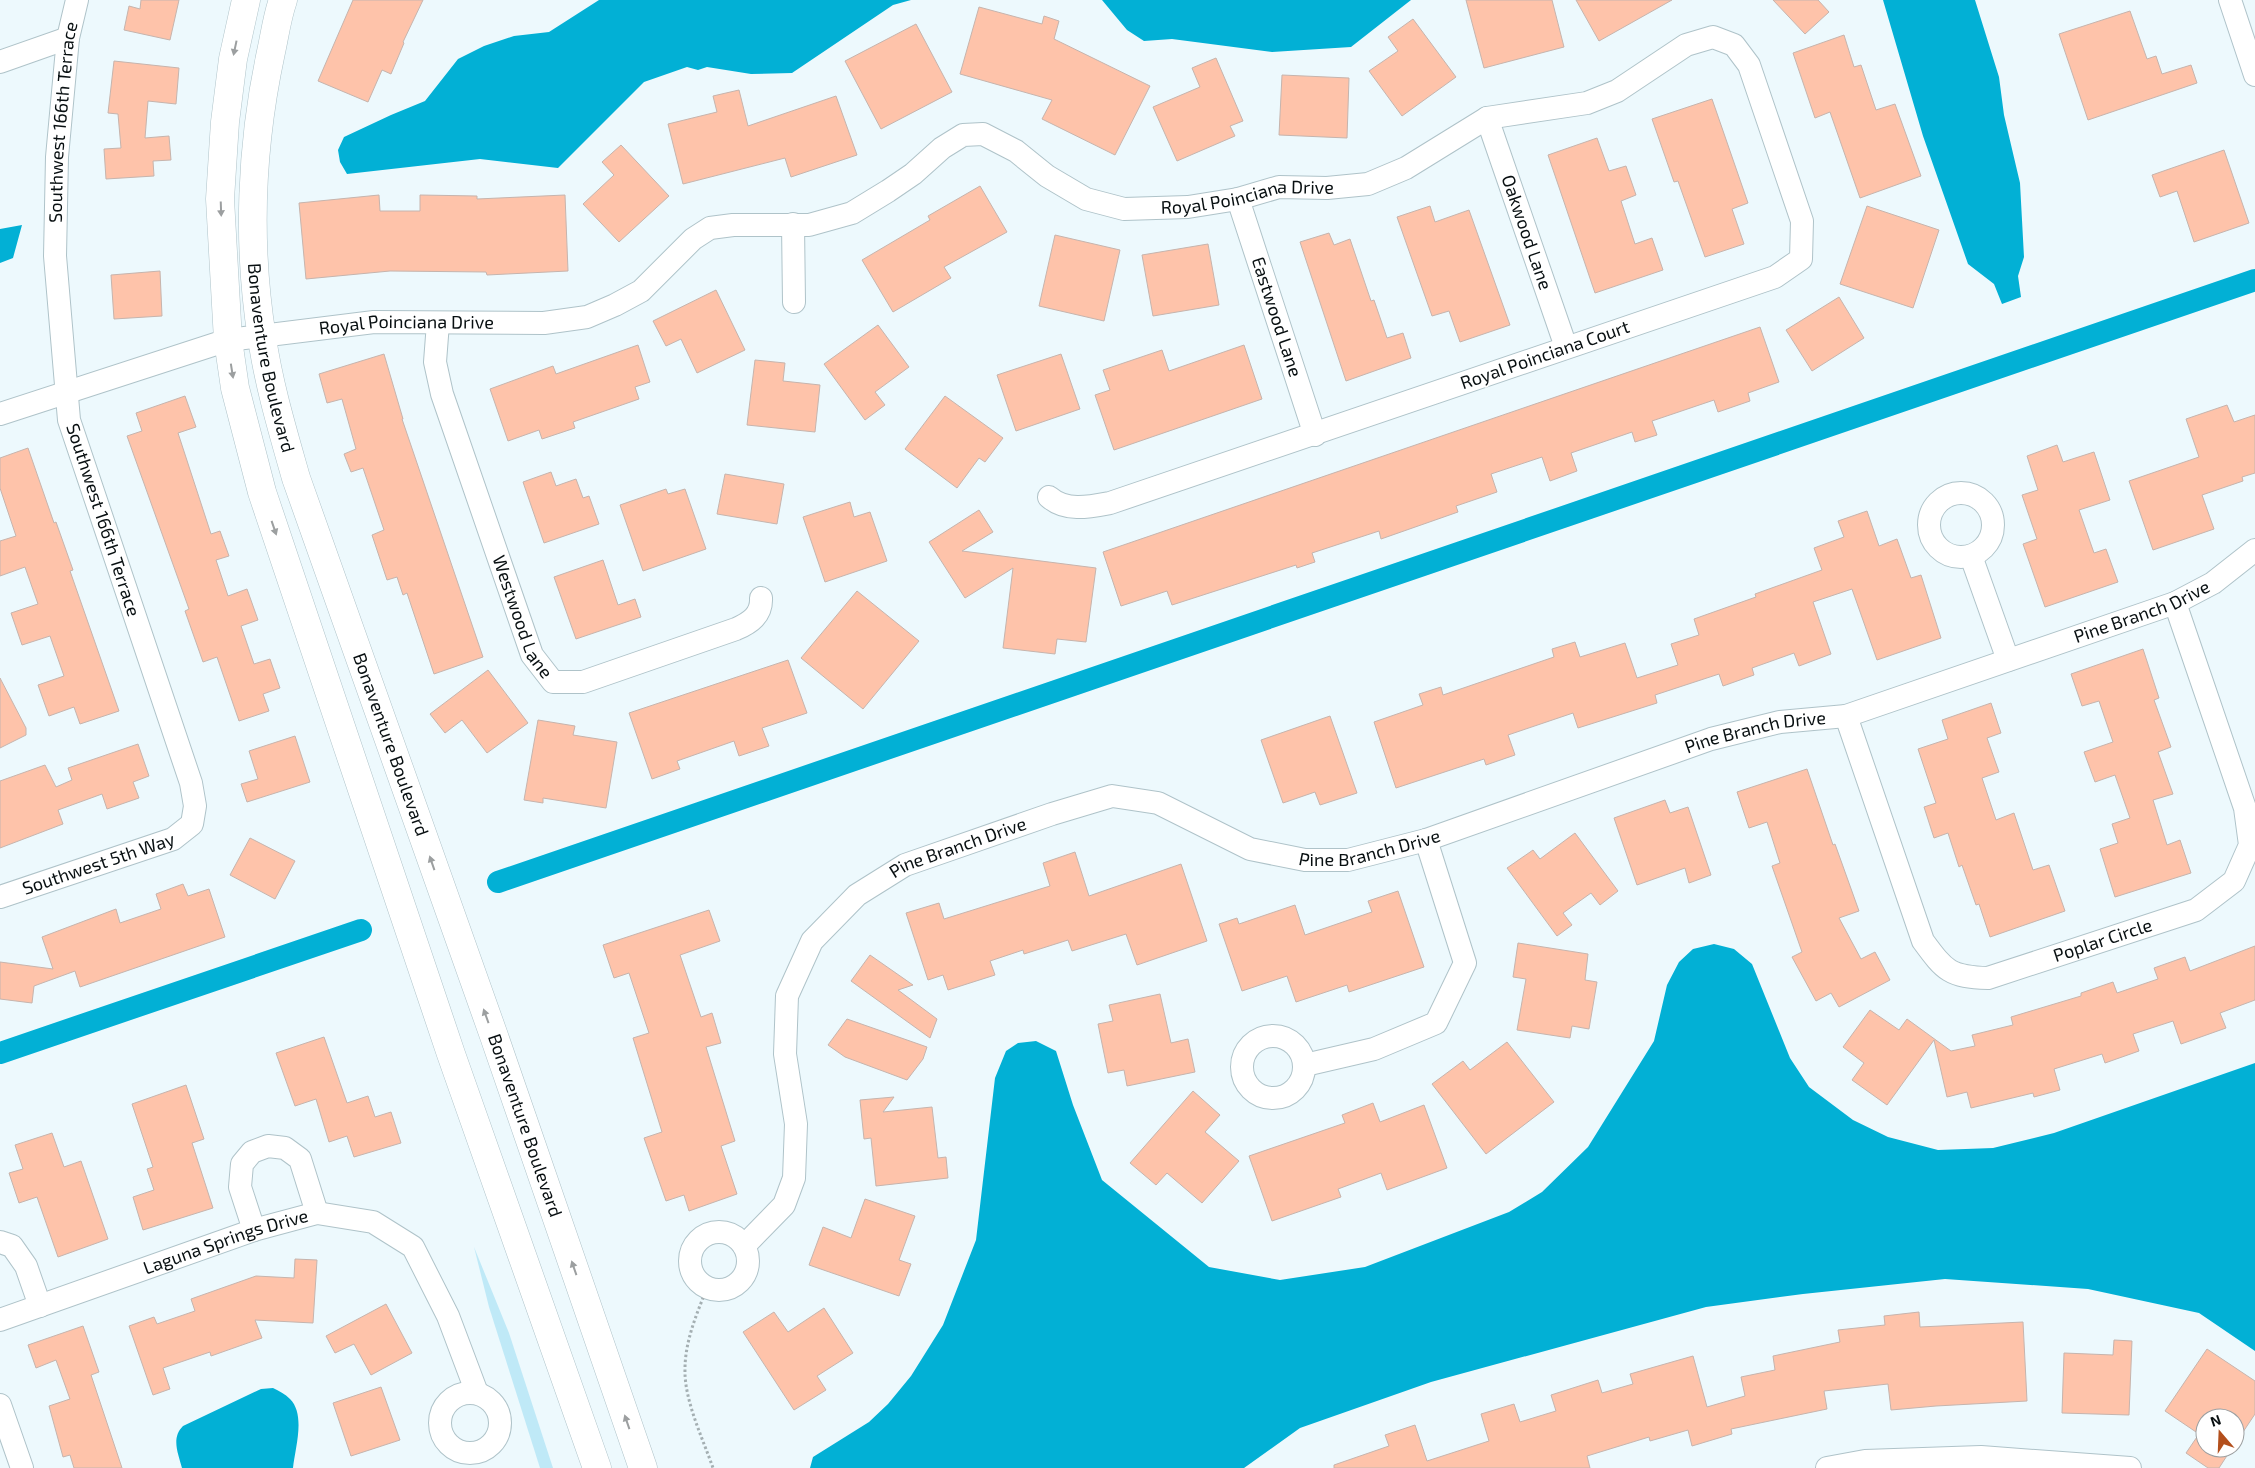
<svg xmlns="http://www.w3.org/2000/svg" width="2255" height="1468" viewBox="0 0 2255 1468" font-family="'Exo 2',sans-serif">
<rect width="100%" height="100%" fill="#edf9fd"/>
<path fill="#bfe9f7" d="M474,1247L509,1333L553,1468H540L489,1307Z"/>
<path fill="#02b0d5" d="M599,0H911L893,5L792,73L751,74L707,67L698,70L687,67L644,82L558,168L480,159L347,174L340,162L338,150L344,137L391,115L425,101L458,59L484,46L514,36L549,32Z
M1102,0H1411L1351,47L1272,52L1172,39L1144,41L1127,30Z
M1883,0H1975L1999,77L2004,115L2020,183L2024,257L2018,276L2021,297L2002,304L1994,284L1968,264L1923,136Z
M22,225L13,258L0,263V229Z
M1714,944L1734,949L1752,964L1790,1058L1809,1087L1853,1120L1888,1137L1938,1150L1993,1148L2054,1133L2255,1063V1351L2199,1313L2088,1289L1945,1279L1803,1294L1706,1307L1431,1382L1300,1428L1244,1468H810L813,1457L869,1422L888,1404L911,1376L943,1325L976,1240L995,1078L1006,1051L1018,1043L1036,1041L1056,1051L1073,1105L1102,1180L1209,1267L1280,1280L1365,1267L1509,1212L1542,1192L1588,1147L1654,1041L1667,985L1679,962L1693,949Z
M273,1388C279,1391 285,1394 290,1399C306,1415 295,1448 293,1468H182C178,1453 171,1438 183,1426L261,1389Z"/>
<g fill="none" stroke-linecap="round" stroke-linejoin="round">
<path stroke="#02b0d5" stroke-width="22" d="M498,882L2255,280
M0,1053L361,930"/>
</g>
<path fill="#fec3aa" stroke="#c6b4ad" d="M141,0H179L170,40L124,30L129,6L140,9Z
M353,0H423L403,42L404,43L391,74L382,70L368,102L318,81Z
M1466,0H1552L1564,47L1484,68Z
M1576,0H1672L1599,41Z
M1773,0H1818L1829,12L1805,34Z
M979,7L1042,24L1044,16L1059,21L1054,39L1150,86L1115,155L1042,119L1052,100L960,74Z
M2130,11L2147,59L2156,56L2162,74L2191,65L2197,83L2088,120L2059,34Z
M1413,19L1456,77L1402,116L1369,71L1398,51L1388,37Z
M916,24L952,92L881,129L845,61Z
M1844,35L1854,67L1861,65L1876,110L1895,104L1921,176L1860,198L1830,112L1815,118L1793,53Z
M1216,58L1243,121L1230,126L1235,136L1177,161L1153,107L1200,87L1192,68Z
M114,61L179,68L176,104L148,101L145,138L169,136L171,160L153,161L154,176L106,179L104,149L121,148L118,114L108,113Z
M1282,75L1349,78L1347,138L1279,135Z
M739,90L748,126L836,96L857,155L791,177L785,158L683,184L668,124L717,112L713,96Z
M1712,99L1748,203L1732,209L1744,244L1705,257L1678,181L1674,182L1652,119Z
M1597,138L1609,171L1626,166L1636,195L1621,201L1635,244L1652,238L1663,270L1595,293L1548,155Z
M621,145L669,196L619,242L583,204L614,175L602,162Z
M2224,150L2249,223L2194,242L2177,191L2160,197L2152,175Z
M980,186L1007,232L944,267L951,278L893,312L862,260L930,220L928,216Z
M379,195L380,211H420V195L477,196V199L565,195L568,271L487,275L486,272L390,271L306,279L299,203Z
M1430,206L1435,222L1469,210L1510,325L1460,342L1449,311L1432,316L1397,217Z
M1867,206L1939,230L1913,308L1840,284Z
M1329,233L1334,245L1350,239L1371,301L1374,300L1387,338L1403,333L1411,358L1346,381L1300,242Z
M1055,235L1120,250L1104,321L1039,306Z
M1208,244L1219,305L1153,316L1142,255Z
M160,271L162,316L114,319L111,275Z
M716,290L745,350L697,373L681,339L666,346L653,321Z
M1839,297L1864,338L1812,371L1786,330Z
M878,325L909,367L875,392L885,405L865,420L824,364Z
M1760,327L1779,382L1748,393L1750,401L1718,412L1714,400L1652,421L1657,435L1635,442L1632,432L1571,453L1577,471L1550,481L1542,457L1491,474L1497,492L1456,506L1458,512L1381,539L1379,531L1312,553L1315,562L1297,568L1296,565L1172,605L1167,591L1121,606L1103,552Z
M638,345L650,382L635,387L639,399L573,422L575,428L542,439L539,430L508,441L490,389L553,366L556,374Z
M1244,345L1262,399L1114,450L1095,395L1110,390L1103,370L1162,350L1169,371Z
M384,354L403,419H402L483,657L434,674L407,593L403,595L397,577L387,580L372,535L384,530L363,468L351,472L344,454L356,449L342,399L327,403L319,374Z
M1061,354L1080,409L1016,431L997,375Z
M755,360L785,363L783,381L820,385L815,432L747,425Z
M185,396L196,427L178,433L211,534L220,531L229,556L216,560L228,596L247,589L258,620L241,626L254,664L270,659L280,688L263,694L269,711L239,721L217,657L203,662L185,611L189,609L127,436L142,431L136,413Z
M945,396L1003,438L985,462L979,458L957,488L905,449Z
M2227,405L2234,422L2255,415V473L2242,477L2243,481L2202,495L2214,529L2153,550L2129,481L2199,457L2186,419Z
M2057,445L2063,462L2094,452L2110,500L2079,510L2094,553L2106,549L2118,582L2045,607L2023,544L2037,539L2022,495L2038,490L2027,456Z
M28,448L54,523L56,522L73,570L70,571L119,711L80,724L74,707L49,716L38,685L64,676L50,636L22,645L11,613L38,604L25,567L0,576V541L16,536L0,488V458Z
M551,472L556,486L576,479L583,498L589,496L599,524L544,543L523,482Z
M725,474L784,484L777,524L717,514Z
M666,489L668,494L685,489L706,549L643,571L620,505Z
M850,502L854,517L870,512L887,561L825,582L803,517Z
M979,510L993,532L962,551L1096,568L1086,642L1057,639L1055,654L1003,648L1013,568L965,598L929,542Z
M1867,511L1879,546L1897,539L1911,578L1921,575L1941,638L1877,660L1852,589L1813,602L1831,654L1799,666L1794,653L1752,668L1754,675L1723,686L1719,674L1655,695L1657,703L1578,728L1573,713L1508,735L1515,755L1486,765L1484,759L1396,788L1374,722L1423,705L1419,694L1441,687L1443,695L1554,657L1552,649L1575,642L1580,657L1625,643L1637,678L1678,665L1671,644L1699,635L1694,619L1756,597L1755,594L1822,570L1814,548L1844,537L1838,521Z
M603,560L618,605L635,599L641,617L576,639L554,577Z
M857,591L919,641L863,709L801,658Z
M2143,649L2159,698L2154,700L2171,747L2158,752L2173,794L2153,800L2167,845L2180,840L2191,873L2115,897L2100,849L2118,843L2112,824L2130,818L2115,775L2095,782L2084,752L2113,742L2099,701L2082,706L2071,674Z
M788,660L807,713L762,728L769,746L739,756L734,741L677,761L680,769L652,779L629,713Z
M488,670L528,723L487,753L462,720L445,733L430,714Z
M0,678L26,728V735L0,748Z
M1991,703L2001,733L1987,738L1999,772L1982,778L1996,820L2014,813L2033,870L2049,865L2065,911L1990,937L1979,904L1976,905L1962,865L1959,867L1948,833L1934,838L1924,807L1936,803L1918,749L1948,739L1942,720Z
M1330,716L1357,793L1320,805L1315,792L1283,803L1261,740Z
M538,720L575,726L573,735L617,742L606,808L543,798V803L524,800Z
M295,736L310,782L247,802L241,784L258,779L249,751Z
M138,744L149,776L133,782L139,798L107,809L102,794L58,810L63,824L0,848V781L45,765L56,787L72,780L68,768Z
M1807,769L1833,845L1835,844L1859,911L1839,918L1861,959L1875,952L1890,980L1839,1007L1831,993L1816,1001L1792,957L1802,952L1772,866L1780,863L1767,822L1749,828L1737,792Z
M1665,800L1670,813L1688,807L1711,875L1689,883L1685,868L1637,885L1614,818Z
M1575,833L1618,891L1600,905L1591,893L1563,913L1572,925L1557,936L1507,868L1533,850L1540,859Z
M250,838L295,861L275,899L230,875Z
M1075,852L1089,896L1181,864L1207,941L1137,965L1126,934L1072,951L1068,940L1024,954L1023,950L990,961L995,975L948,990L943,975L928,980L906,913L939,903L944,919L1050,886L1043,863Z
M183,884L188,896L209,889L225,937L80,987L75,971L34,986L32,1003L0,999V962L53,969L42,937L116,909L120,923L161,909L156,894Z
M1398,891L1424,967L1349,992L1347,985L1296,1002L1287,976L1242,991L1219,924L1237,918L1239,924L1295,905L1305,935L1372,912L1368,901Z
M709,910L720,941L680,955L701,1017L712,1013L721,1043L706,1047L735,1141L721,1146L737,1194L689,1211L684,1195L666,1201L644,1138L662,1132L633,1038L649,1033L629,973L614,978L603,945Z
M1518,943L1588,954L1585,980L1597,982L1589,1029L1572,1026L1570,1038L1517,1030L1526,979L1513,977Z
M2255,946V1000L2220,1013L2226,1028L2181,1044L2173,1021L2133,1034L2139,1051L2105,1063L2102,1054L2054,1069L2060,1090L2034,1097L2033,1093L1971,1108L1967,1092L1947,1097L1934,1040L1887,1105L1852,1080L1864,1063L1843,1047L1870,1010L1899,1030L1907,1019L1951,1051L1975,1046L1972,1035L2013,1025L2011,1017L2081,996V993L2113,982L2117,993L2158,979L2154,968L2185,957L2190,971Z
M870,955L913,985L898,990L937,1019L930,1038L851,981Z
M1160,994L1171,1043L1188,1039L1195,1072L1127,1086L1124,1070L1108,1073L1098,1024L1113,1021L1109,1005Z
M847,1019L927,1047L923,1059L907,1080L845,1057L828,1045Z
M324,1037L347,1103L368,1096L375,1117L391,1112L401,1143L354,1157L347,1136L329,1142L316,1099L295,1106L276,1053Z
M1507,1042L1554,1102L1486,1154L1432,1084L1463,1061L1470,1070Z
M186,1085L204,1139L192,1143L213,1208L143,1230L133,1197L154,1190L147,1169L153,1167L132,1104Z
M1193,1091L1220,1115L1205,1132L1239,1161L1202,1203L1167,1173L1156,1185L1130,1163Z
M894,1097L883,1112L932,1107L938,1158L946,1157L948,1178L876,1186L871,1138L864,1139L860,1100Z
M1373,1103L1380,1122L1424,1105L1447,1168L1387,1190L1381,1173L1338,1189L1341,1197L1272,1221L1249,1156L1345,1123L1342,1115Z
M52,1133L64,1167L81,1161L108,1239L58,1257L37,1197L19,1203L9,1173L23,1169L15,1145Z
M865,1199L915,1216L899,1260L911,1264L899,1296L809,1265L823,1227L851,1238Z
M295,1259L317,1260L313,1323L255,1320L262,1338L211,1356L210,1352L163,1368L170,1389L153,1395L129,1326L154,1317L157,1324L195,1311L191,1299L256,1276L294,1278Z
M386,1304L412,1353L371,1375L354,1344L335,1353L326,1336Z
M824,1308L853,1353L817,1376L826,1390L794,1410L743,1332L774,1312L788,1332Z
M1919,1312L1920,1327L2023,1322L2027,1401L1936,1406L1891,1410L1888,1384L1824,1391L1827,1409L1731,1429L1732,1434L1692,1446L1688,1430L1650,1441L1649,1437L1587,1456L1590,1468H1334V1465L1389,1446L1385,1435L1415,1425L1427,1461L1489,1441L1481,1414L1514,1404L1520,1422L1556,1411L1551,1395L1598,1380L1602,1393L1633,1384L1630,1374L1693,1356L1707,1407L1745,1396L1741,1377L1775,1370L1773,1356L1840,1342L1838,1330L1885,1325L1884,1316Z
M83,1326L99,1372L91,1375L122,1468H74L70,1455L63,1457L49,1406L70,1399L56,1360L36,1368L28,1345Z
M2114,1340L2132,1341L2129,1415L2062,1413L2064,1353L2113,1355Z
M2207,1349L2255,1381V1414L2235,1444V1418H2205V1448H2232L2219,1468H2208L2186,1453L2199,1434L2165,1411Z
M381,1387L400,1440L351,1456L333,1403Z"/>
<g fill="none" stroke-linecap="round" stroke-linejoin="round">
<defs>
<g id="minor">
<path d="M2230,0L2255,75"/>
<path d="M0,62L68,38"/>
<path id="s1" d="M1487,118L1566,347"/>
<path id="s2" d="M1238,199L1315,435"/>
<path d="M793,224L794,302"/>
<path id="s3" d="M438,323L435,362L442,394L532,655L553,682H583L736,629C750,623 762,615 761,598"/>
<path id="s4" d="M0,414L228,340L374,322L544,323L587,317L615,305L641,291L693,239L710,228L733,225H809L852,213L888,191L913,174L942,148L963,135L983,134L1016,151L1047,176L1086,199L1124,209L1188,207L1238,199L1279,187L1327,188L1368,184L1406,168L1487,118L1587,103L1617,91L1686,45L1713,37L1734,45L1749,65L1802,221L1801,259L1775,277L1110,503C1089,507 1066,512 1049,497"/>
<circle cx="1961" cy="525" r="32"/>
<path d="M1971,556L2008,660"/>
<path id="s5" d="M1846,716L1923,941C1945,971 1950,977 1988,978L2196,910L2234,881L2250,845L2245,808L2175,603"/>
<path id="s6" d="M0,897L173,839L192,824L195,806L191,783L69,420L55,256L57,157L68,38L77,0"/>
<circle cx="1273" cy="1067" r="31"/>
<path d="M1305,1065L1374,1049L1436,1023L1465,963L1426,840"/>
<path d="M254,1230L240,1187L242,1164L252,1152L268,1146L285,1148L300,1159L317,1213"/>
<circle cx="719" cy="1261" r="29"/>
<path d="M0,1242L12,1246L26,1266L40,1306"/>
<path id="s7" d="M744,1246L784,1205L794,1178L796,1124L785,1054L787,996L812,941L857,895L905,865L1052,814L1112,796L1158,803L1250,849L1305,860H1348L1426,840L1711,739L1780,722L1846,716L2175,603L2213,583L2255,550"/>
<path id="s8" d="M0,1320L254,1230L317,1213L373,1222L413,1247L448,1316L477,1393"/>
<circle cx="470" cy="1423" r="30"/>
<path d="M0,1405L22,1468"/>
<path d="M1827,1468L1865,1461L1981,1457L2130,1468"/>
</g>
<g id="major">
<path d="M246,0L233,59L225,122L220,199L228,340L235,388L262,492L451,1054L597,1468"/>
<path id="s9" d="M283,0C277,17 275,34 271,52C251,145 247,244 262,338C269,386 283,432 296,478L494,1036L643,1468"/>
</g>
</defs>
<use href="#minor" stroke="#afc3c9" stroke-width="24"/>
<use href="#major" stroke="#afc3c9" stroke-width="29"/>
<path stroke="#a4afb2" stroke-width="3" stroke-dasharray="2.5 2.5" stroke-linecap="butt" d="M707,1288C697,1313 685,1341 685,1369C684,1400 703,1439 713,1468"/>
<use href="#minor" stroke="#fff" stroke-width="22"/>
<use href="#major" stroke="#fff" stroke-width="28"/>
</g>
<defs><path id="oneway-solid" d="M-6-.8H1V-3.2L6.5 0L1 3.2V.8H-6Z" transform="scale(1.25)"/></defs>
<g fill="#9c9fa0">
<use href="#oneway-solid" transform="translate(235 48) rotate(102)"/>
<use href="#oneway-solid" transform="translate(221 209) rotate(88)"/>
<use href="#oneway-solid" transform="translate(232 371) rotate(81)"/>
<use href="#oneway-solid" transform="translate(274 528) rotate(71)"/>
<use href="#oneway-solid" transform="translate(432 863) rotate(-109)"/>
<use href="#oneway-solid" transform="translate(486 1016) rotate(-110)"/>
<use href="#oneway-solid" transform="translate(574 1268) rotate(-109)"/>
<use href="#oneway-solid" transform="translate(627 1422) rotate(-109)"/>
</g>
<g text-anchor="middle" stroke-width="4" stroke-linejoin="round" paint-order="stroke">
<g font-size="18" fill="#080f11" stroke="#fff">
<text dy="6" stroke="none"><textPath href="#s6" startOffset="930">Southwest 166th Terrace</textPath></text>
<text dy="6" stroke="none"><textPath href="#s4" startOffset="1340">Royal Poinciana Drive</textPath></text>
<text dy="6" stroke="none"><textPath href="#s1" startOffset="121">Oakwood Lane</textPath></text>
<text dy="6" stroke="none"><textPath href="#s2" startOffset="124">Eastwood Lane</textPath></text>
<text dy="6" stroke="none"><textPath href="#s4" startOffset="419">Royal Poinciana Drive</textPath></text>
<text transform="translate(1545 355) rotate(-19)" y="6">Royal Poinciana Court</text>
<text dy="6" stroke="none"><textPath href="#s9" startOffset="362">Bonaventure Boulevard</textPath></text>
<text transform="translate(103 520) rotate(72)" y="6">Southwest 166th Terrace</text>
<text dy="6" stroke="none"><textPath href="#s7" startOffset="1751">Pine Branch Drive</textPath></text>
<text dy="6" stroke="none"><textPath href="#s3" startOffset="309">Westwood Lane</textPath></text>
<text dy="6" stroke="none"><textPath href="#s7" startOffset="1345">Pine Branch Drive</textPath></text>
<text dy="6" stroke="none"><textPath href="#s9" startOffset="768">Bonaventure Boulevard</textPath></text>
<text dy="6" stroke="none"><textPath href="#s7" startOffset="940">Pine Branch Drive</textPath></text>
<text dy="6" stroke="none"><textPath href="#s7" startOffset="506">Pine Branch Drive</textPath></text>
<text dy="6" stroke="none"><textPath href="#s6" startOffset="104">Southwest 5th Way</textPath></text>
<text dy="6" stroke="none"><textPath href="#s5" startOffset="438">Poplar Circle</textPath></text>
<text dy="6" stroke="none"><textPath href="#s9" startOffset="1172">Bonaventure Boulevard</textPath></text>
<text dy="6" stroke="none"><textPath href="#s8" startOffset="239">Laguna Springs Drive</textPath></text>
</g>
</g>
<g transform="translate(2220 1433) rotate(341)"><circle r="24" fill="#ffffff" stroke="#9c9fa0"/>
<path d="M0-4L9 19L0 12L-9 19Z" fill="#b34f1c"/>
<text y="-8" font-size="14" font-weight="bold" text-anchor="middle" fill="#080f11">N</text>
</g>
</svg>
